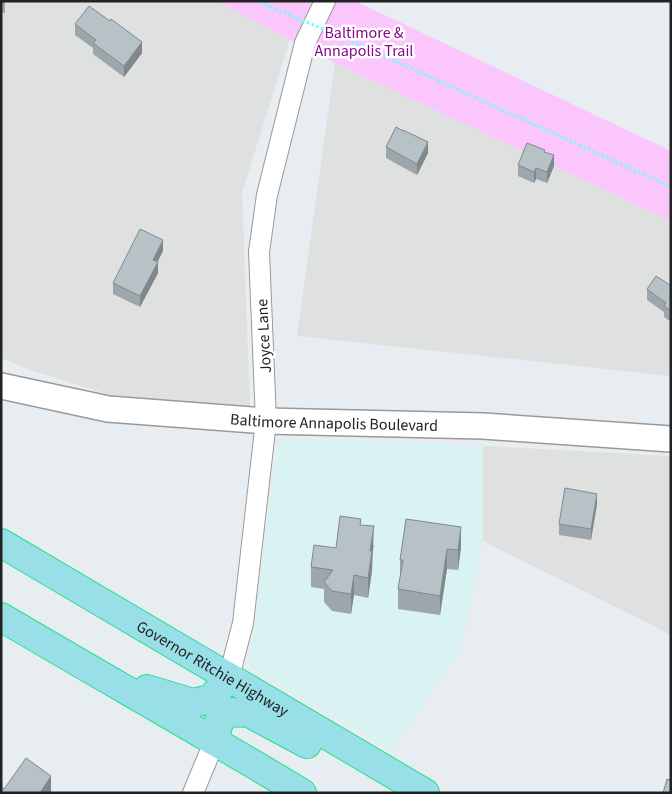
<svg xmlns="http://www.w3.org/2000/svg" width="672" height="794" viewBox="0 0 672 794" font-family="'Source Sans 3',sans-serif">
<rect width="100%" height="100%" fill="#e8edf2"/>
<path fill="#dfe0e0" d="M1,1H216L290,39L242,193L250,407L120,398L30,370L1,358Z
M335,63L671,221V376L297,336Z
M483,446L671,456V636L658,628L483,541Z"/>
<path fill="#d8f3f1" d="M278,438L483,446V541L461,649L391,751L249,667Z"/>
<path fill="#fac6fc" d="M216,1H355L671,151V221L335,63Z"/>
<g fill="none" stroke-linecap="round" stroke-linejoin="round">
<defs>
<path id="minor" d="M229,677L243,623L266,421L259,252L267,195L305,43L325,1
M193,793L215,740"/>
<g id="tertiary">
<path id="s1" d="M1,386L108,409L266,421L483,426L671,439"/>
</g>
<g id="trunk">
<path id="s2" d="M1,543L425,793"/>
<path d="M1,617C101,676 202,733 302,793"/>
<path d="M147,689L193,703L211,699L229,677"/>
<path d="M215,740L219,721L230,712L249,713L307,744"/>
</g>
</defs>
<use href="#minor" stroke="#999" stroke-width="22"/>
<use href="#tertiary" stroke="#999" stroke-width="28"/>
<use href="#trunk" stroke="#23e28d" stroke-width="30"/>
<path stroke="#6dfffe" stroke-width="3" stroke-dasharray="2.5 2.5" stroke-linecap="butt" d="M258,1L270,7
M347,39L671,187"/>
<use href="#minor" stroke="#fff" stroke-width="20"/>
<use href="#tertiary" stroke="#fff" stroke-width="25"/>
<use href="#trunk" stroke="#98dfe8" stroke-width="28"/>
<path stroke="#6dfffe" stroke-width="3" stroke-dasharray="2.5 2.5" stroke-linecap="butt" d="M270,7L347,39"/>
</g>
<path fill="#9da7ab" d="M1,1H5V13H1Z
M75,24L142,53L124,77L93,54V48L75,35Z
M403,131L428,153L417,175L386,158V147Z
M545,152L554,166L547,183L536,179L534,183L518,176V165Z
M163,251L157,262L158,273L140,307L113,294V283Z
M671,284V322L664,317V312L647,300V289L670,285Z
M597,504L591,540L559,535V524Z
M406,519L461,547L458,570L447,569L440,615L398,609V589L400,578V560Z
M361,525L374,546L372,555V571L368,598L354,595L351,614L332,611L324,602V589L311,587V567L336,548Z"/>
<path fill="#80888b" d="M142,42V53L124,77V66Z
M428,142V153L417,175V164Z
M554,155V166L547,183V172Z
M536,168V179L534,183V172Z
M163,240V251L153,271V260Z
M158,262V273L140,307V296Z
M597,494V504L591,540V529Z
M374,526L372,571L368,598V578L370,551Z
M461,527V547L458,570V550Z
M447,549V569L440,615V596Z
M354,575V595L351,614V594Z
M51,776V793H40Z"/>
<path fill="#b7c2c7" stroke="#80888b" d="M89,6L110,21L111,19L142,42L124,66L93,43L96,40L75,24Z
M396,127L403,131V130L428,142L417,164L386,147Z
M527,143L545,150L544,152L554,155L547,172L536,168L534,172L518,165Z
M140,229L163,240L153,260L158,262L140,296L113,283Z
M656,276L670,285L671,284V311L664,306L666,303L647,289Z
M565,488L597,494L591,529L559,524Z
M340,516L361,519L360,525L374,526L370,551H372L368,578L354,575L351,594L332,591L324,582L333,570L311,567L314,545L336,548Z
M406,519L461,527L458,550L447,549L440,596L398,589L403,560H400Z
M26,758L51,776L40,793H1V787L4,789Z
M667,779L671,780V793H663Z"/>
<g text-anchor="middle" stroke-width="5" stroke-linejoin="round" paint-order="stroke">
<g font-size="16" fill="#850888" stroke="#fff">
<text x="364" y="38">Baltimore &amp;<tspan x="364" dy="18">Annapolis Trail</tspan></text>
</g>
<g font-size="16" fill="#222" stroke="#fff">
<text transform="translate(263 336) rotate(-93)" y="6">Joyce Lane</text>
<text dy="6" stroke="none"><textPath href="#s1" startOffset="336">Baltimore Annapolis Boulevard</textPath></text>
<text dy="6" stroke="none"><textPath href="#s2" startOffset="246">Governor Ritchie Highway</textPath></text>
</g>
</g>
<rect width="672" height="794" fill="none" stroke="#222222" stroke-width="5"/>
</svg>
